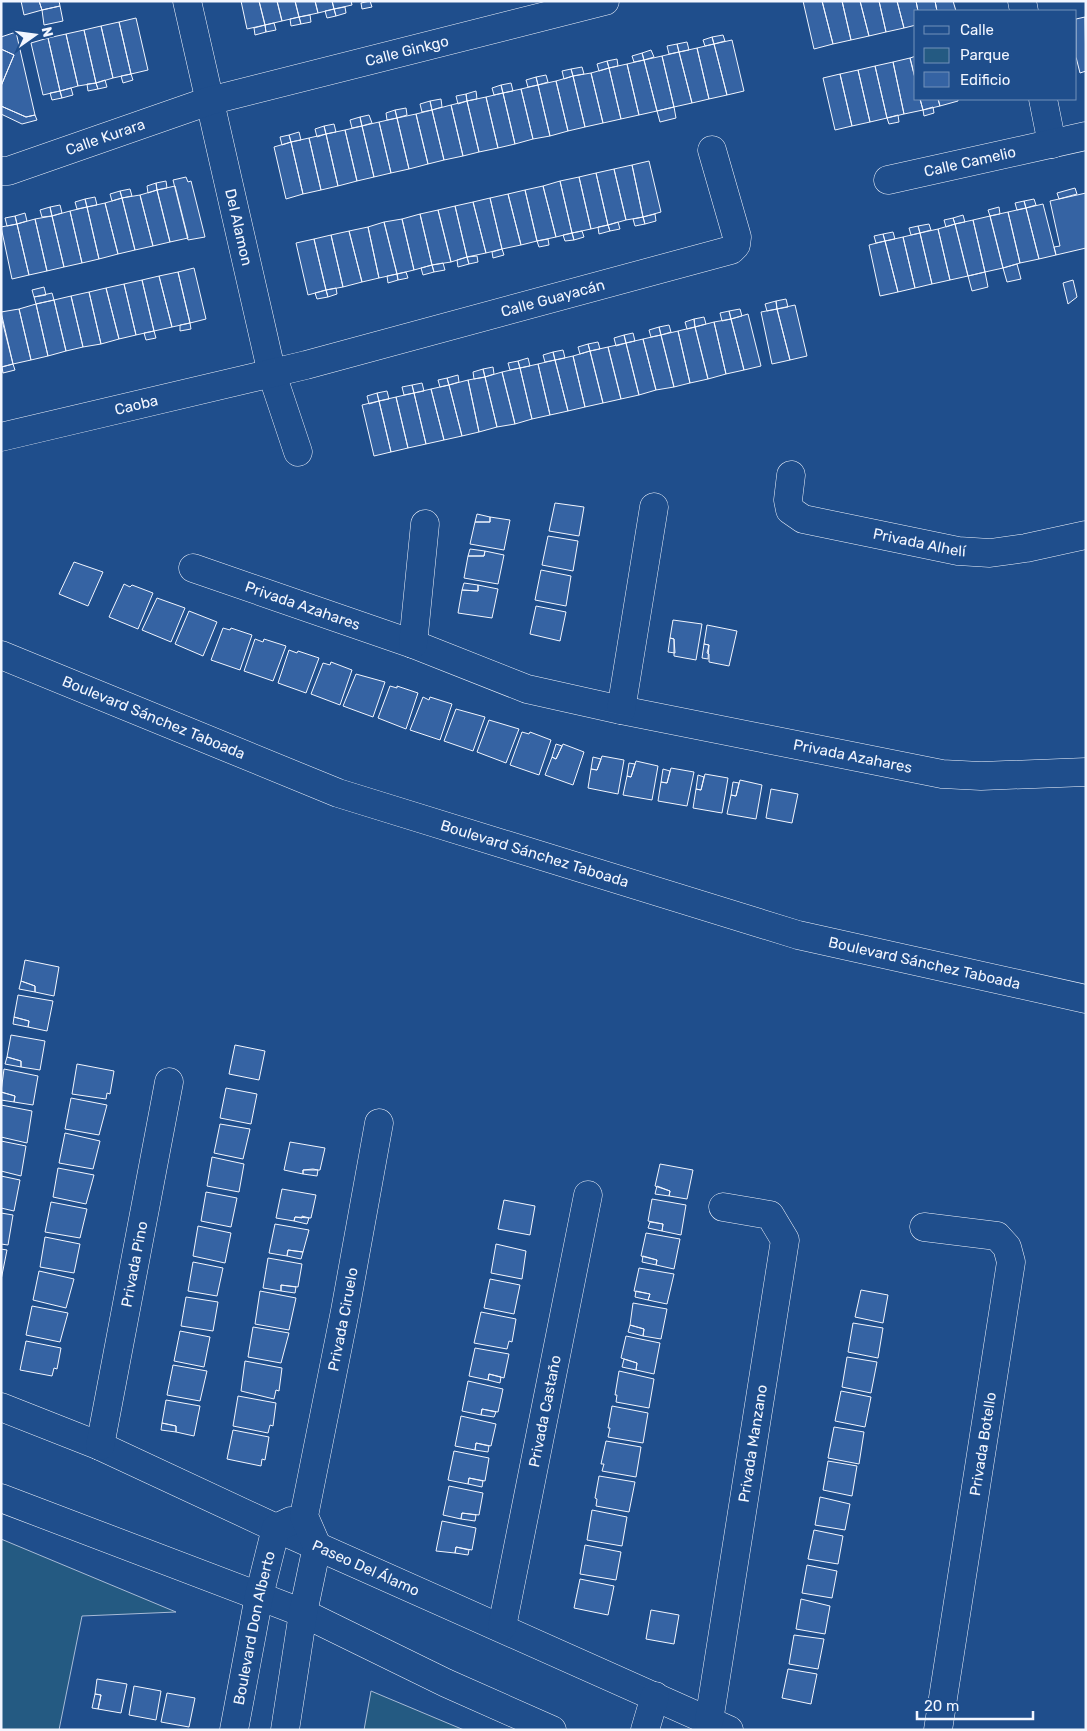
<svg xmlns="http://www.w3.org/2000/svg" width="1087" height="1731" viewBox="0 0 1087 1731" font-family="Rubik,sans-serif">
<rect width="100%" height="100%" fill="#1f4e8c"/>
<path fill="#245a82" stroke="#a8bbd7" d="M1,1539L176,1612L82,1616L59,1730H1Z
M371,1691L464,1730H364Z"/>
<path fill="#3563a3" stroke="#f2f6ff" d="M21,1H39L42,10L24,15Z
M39,1H59L60,6L42,10Z
M241,1H259L265,25L247,29Z
M259,1H277L282,21L265,25Z
M277,1H295L299,17L282,21Z
M295,1H315L318,13L299,17Z
M315,1H332L334,9L318,13Z
M332,1H351L352,5L334,9Z
M370,1L372,7L362,9L361,3Z
M803,1H822L833,44L814,49Z
M822,1H842L851,40L833,44Z
M842,1H860L869,36L851,40Z
M860,1H879L886,32L869,36Z
M879,1H897L904,28L886,32Z
M897,1H916L918,11H916V25L904,28Z
M916,1H935L937,11H918Z
M935,1H953L956,11H937Z
M60,6L63,21L44,25L42,10Z
M345,7L346,13L336,16L334,9Z
M334,9L336,16L327,18L325,11Z
M310,15L311,22L301,24L299,17Z
M299,17L301,24L291,26L290,19Z
M1085,17L1086,71L1080,73L1076,57V19Z
M136,18L148,70L131,74L119,22Z
M119,22L131,74L113,78L101,26Z
M274,23L276,30L266,32L265,25Z
M265,25L266,32L255,35L254,28Z
M101,26L113,78L96,83L84,30Z
M84,30L96,83L78,86L66,34Z
M16,32L35,115L26,117L1,106V86L14,55L1,49V37Z
M66,34L78,86L60,91L48,38Z
M723,35L725,41L714,44L712,37Z
M712,37L714,44L705,46L703,40Z
M48,38L60,91L43,95L31,43Z
M732,40L744,91L727,95L714,44Z
M687,42L689,50L679,52L677,44Z
M677,44L679,52L669,54L667,46Z
M714,44L727,95L709,99L697,48Z
M697,48L709,99L692,103L679,52Z
M1,49L14,55L1,86Z
M651,50L654,57L644,60L642,53Z
M679,52L692,103L674,107L662,56Z
M642,53L644,60L634,62L632,56Z
M662,56L674,107L657,111L644,60Z
M916,56V82L910,58Z
M910,58L916,82V99H920L923,110L904,114L893,62Z
M617,59L618,66L609,68L607,61Z
M644,60L657,111L639,115L627,64Z
M607,61L609,68L599,71L597,64Z
M893,62L904,114L887,118L875,66Z
M627,64L639,115L621,119L609,68Z
M875,66L887,118L870,122L858,70Z
M582,67L584,74L573,76L571,69Z
M609,68L621,119L603,123L591,73Z
M571,69L573,76L564,79L562,71Z
M858,70L870,122L852,126L840,74Z
M591,73L603,123L585,127L573,76Z
M131,74L133,80L123,83L121,76Z
M840,74L852,126L835,130L823,78Z
M546,75L548,82L538,85L536,77Z
M573,76L585,127L568,131L556,81Z
M536,77L538,85L528,87L526,80Z
M105,80L107,87L98,89L96,83Z
M556,81L568,131L550,136L538,85Z
M96,83L98,89L88,91L87,84Z
M511,83L513,91L503,93L501,85Z
M501,85L503,93L494,95L492,88Z
M538,85L550,136L533,139L521,89Z
M71,88L73,95L62,98L60,91Z
M521,89L533,139L515,144L503,93Z
M60,91L62,98L52,100L50,93Z
M476,91L477,99L467,101L466,94Z
M503,93L515,144L498,148L486,97Z
M466,94L467,101L458,104L456,96Z
M486,97L498,148L479,152L467,101Z
M441,99L442,107L432,110L430,101Z
M920,99H938L940,106L923,110Z
M938,99H958V101L940,106Z
M430,101L432,110L422,112L420,104Z
M467,101L479,152L463,156L451,105Z
M451,105L463,156L444,160L432,110Z
M1,106L26,117L35,115L37,120L22,124L1,114Z
M674,107L676,118L660,122L657,111Z
M933,107L934,113L924,116L923,110Z
M406,108L407,115L397,118L395,110Z
M395,110L397,118L387,120L386,113Z
M432,110L444,160L428,164L416,114Z
M416,114L428,164L409,169L397,118Z
M369,115L372,123L362,126L360,117Z
M898,115L899,122L889,124L887,118Z
M360,117L362,126L352,128L350,120Z
M397,118L409,169L391,173L379,122Z
M379,122L391,173L374,177L362,126Z
M334,124L336,132L326,134L324,126Z
M324,126L326,134L317,137L315,129Z
M362,126L374,177L357,181L345,130Z
M345,130L357,181L338,186L326,134Z
M299,132L301,140L291,142L289,135Z
M326,134L338,186L321,190L309,138Z
M289,135L291,142L282,145L280,137Z
M309,138L321,190L303,194L291,142Z
M291,142L303,194L286,199L274,147Z
M649,161L661,212L643,217L632,165Z
M632,165L643,217L626,220L614,169Z
M614,169L626,220L608,225L596,173Z
M596,173L608,225L591,229L579,177Z
M186,177L188,182L191,181L205,237L188,240L173,180Z
M579,177L591,229L572,233L560,181Z
M166,181L167,188L157,190L156,183Z
M560,181L572,233L556,237L543,186Z
M156,183L157,190L148,193L147,186Z
M175,186L188,238L170,242L157,190Z
M543,186L556,237L537,241L525,190Z
M1075,188L1077,194L1059,199L1057,193Z
M130,189L132,196L122,198L120,191Z
M157,190L170,242L153,246L140,195Z
M525,190L537,241L521,245L508,194Z
M120,191L122,198L112,201L110,194Z
M1086,193V248L1056,255L1054,247L1060,246L1050,201Z
M508,194L521,245L502,249L490,198Z
M140,195L153,246L135,250L122,198Z
M95,197L97,205L87,207L85,199Z
M122,198L135,250L118,254L105,203Z
M490,198L502,249L486,253L473,202Z
M85,199L87,207L77,209L75,202Z
M1034,199L1036,205L1026,208L1024,201Z
M1024,201L1026,208L1017,210L1015,203Z
M473,202L486,253L467,257L455,206Z
M105,203L118,254L99,259L87,207Z
M1043,204L1056,255L1039,259L1026,208Z
M60,205L62,213L52,216L50,207Z
M455,206L467,257L451,262L438,210Z
M50,207L52,216L42,217L40,210Z
M87,207L99,259L82,263L70,211Z
M999,207L1000,214L990,216L988,210Z
M1026,208L1039,259L1020,263L1008,212Z
M438,210L451,262L432,265L420,214Z
M70,211L82,263L64,267L52,216Z
M1008,212L1020,263L1003,268L990,216Z
M25,213L27,221L17,224L15,216Z
M420,214L432,265L414,270L402,219Z
M655,214L656,221L645,224L643,217Z
M963,215L965,222L955,224L953,218Z
M15,216L17,224L7,226L5,218Z
M52,216L64,267L47,271L35,219Z
M990,216L1003,268L985,272L973,220Z
M643,217L645,224L635,226L633,219Z
M953,218L955,224L946,227L944,220Z
M35,219L47,271L29,275L17,224Z
M402,219L414,270L397,274L384,222Z
M973,220L985,272L968,276L955,224Z
M384,222L397,274L379,278L368,227Z
M618,222L620,229L610,231L608,225Z
M17,224L29,275L12,279L1,227Z
M929,224L931,230L920,233L918,226Z
M955,224L968,276L950,280L938,229Z
M608,225L610,231L599,234L598,227Z
M918,226L920,233L911,235L909,228Z
M368,227L379,278L362,282L349,231Z
M938,229L950,280L932,284L920,233Z
M349,231L362,282L343,287L331,235Z
M582,231L584,237L574,240L572,233Z
M893,232L895,239L885,241L883,234Z
M572,233L574,240L565,241L563,235Z
M920,233L932,284L915,288L903,237Z
M883,234L885,241L876,243L874,236Z
M331,235L343,287L326,290L314,239Z
M903,237L915,288L898,292L885,241Z
M314,239L326,290L308,295L296,243Z
M548,239L549,245L539,247L537,241Z
M885,241L898,292L880,296L869,245Z
M502,249L504,255L493,258L492,252Z
M477,256L478,262L469,264L467,257Z
M467,257L469,264L458,267L457,260Z
M443,263L445,270L434,272L432,265Z
M1017,264L1021,279L1007,282L1003,268Z
M432,265L434,272L423,275L421,268Z
M194,268L206,319L190,323L178,272Z
M178,272L190,323L172,327L159,276Z
M406,272L408,278L398,280L397,274Z
M985,272L988,287L972,291L968,276Z
M397,274L398,280L388,283L387,276Z
M159,276L172,327L154,331L142,280Z
M142,280L154,331L136,335L124,284Z
M1073,280L1077,297L1068,304L1063,283Z
M124,284L136,335L119,339L106,288Z
M44,287L46,295L34,297L32,290Z
M106,288L119,339L101,344L89,292Z
M336,288L337,294L328,297L326,290Z
M326,290L328,297L317,299L315,293Z
M89,292L101,344L83,347L71,296Z
M52,293L54,300L36,304L34,297Z
M71,296L83,347L66,351L54,300Z
M786,299L788,307L777,309L776,301Z
M54,300L66,351L48,356L36,304Z
M776,301L777,309L767,311L765,304Z
M36,304L48,356L31,360L19,309Z
M795,305L807,356L790,360L777,309Z
M19,309L31,360L13,364L1,312Z
M740,309L742,316L731,319L729,311Z
M777,309L790,360L772,364L761,312Z
M729,311L731,319L722,321L720,313Z
M748,314L761,366L744,370L731,319Z
M1,316L13,364L1,367Z
M704,317L706,324L695,327L694,319Z
M694,319L695,327L687,329L685,322Z
M731,319L744,370L726,374L714,322Z
M714,322L726,374L708,379L695,327Z
M190,323L191,329L180,331V325Z
M669,325L671,332L661,335L659,327Z
M659,327L661,335L651,337L649,330Z
M695,327L708,379L690,383L678,331Z
M154,331L156,338L146,340L144,333Z
M678,331L690,383L674,387L661,335Z
M633,333L635,341L626,343L624,335Z
M624,335L626,343L616,346L614,338Z
M661,335L674,387L656,390L643,339Z
M643,339L656,390L639,395L626,343Z
M598,342L600,349L590,351L588,344Z
M626,343L639,395L621,399L608,347Z
M588,344L590,351L580,354L578,347Z
M608,347L621,399L603,403L590,351Z
M563,350L565,358L555,360L553,352Z
M590,351L603,403L585,407L573,356Z
M553,352L555,360L545,362L543,355Z
M573,356L585,407L568,411L555,360Z
M528,358L530,366L520,368L518,361Z
M555,360L568,411L550,415L538,364Z
M518,361L520,368L510,370L508,363Z
M13,364L15,370L3,373L2,367Z
M538,364L550,415L532,419L520,368Z
M493,367L494,374L485,377L483,369Z
M520,368L532,419L515,424L502,372Z
M483,369L485,377L474,379L473,372Z
M502,372L515,424L497,427L485,377Z
M458,375L459,382L449,385L447,378Z
M485,377L497,427L479,432L468,380Z
M447,378L449,385L440,387L438,380Z
M468,380L479,432L462,436L449,385Z
M422,383L424,391L414,393L412,385Z
M412,385L414,393L404,395L402,387Z
M449,385L462,436L444,440L431,389Z
M431,389L444,440L426,444L414,393Z
M387,391L389,399L379,401L377,393Z
M377,393L379,401L369,404L367,396Z
M414,393L426,444L408,448L396,397Z
M396,397L408,448L391,452L379,401Z
M379,401L391,452L374,456L362,405Z
M555,503L584,507L579,536L549,531Z
M477,514L490,517V522H475Z
M490,517L510,520L504,550L470,544L475,522H490Z
M548,536L578,541L573,571L542,565Z
M470,549L485,551L484,556H468Z
M485,551L504,555L498,584L464,578L468,556H484Z
M74,562L103,572L88,606L59,594Z
M541,570L571,576L566,606L535,600Z
M464,583L478,585V591L462,590Z
M124,584L130,587L132,585L153,593L138,629L109,617Z
M478,585L498,589L492,618L458,613L462,590L478,591Z
M157,598L185,608L171,642L142,630Z
M536,606L566,612L560,641L530,634Z
M189,611L217,622L203,656L175,644Z
M673,620L702,624L696,660L674,656V639L670,638Z
M707,625L737,631L729,666L709,662V654L707,653L709,645L704,644Z
M223,628L230,630L231,628L252,635L240,670L211,660Z
M670,638L674,639L675,653L668,652Z
M255,639L263,642L264,639L286,646L273,681L244,671Z
M704,644L709,645L708,659L702,658Z
M289,650L297,653L298,651L319,658L306,693L278,683Z
M331,662L352,670L340,705L311,694L323,663L330,665Z
M356,674L385,682L373,717L343,706Z
M390,686L397,688V686L418,693L406,729L378,718Z
M423,697L429,700L430,697L452,704L440,740L410,730Z
M456,709L485,717L473,751L444,741Z
M489,720L519,729L506,763L477,752Z
M522,732L529,734L530,732L551,740L539,775L510,765Z
M556,744L562,746L556,759L552,757Z
M563,744L584,752L573,785L545,775L552,757L556,759Z
M602,756L624,760L618,794L588,788L591,769L597,770Z
M593,757L601,759L597,770L591,769Z
M636,761L658,766L652,800L623,795L627,776L631,777Z
M629,763L635,764L631,777L627,776Z
M671,768L694,772L687,806L658,801L661,782L667,783Z
M663,769L670,771L667,783L661,782Z
M705,774L728,778L722,813L693,808L696,789L701,790Z
M698,775L704,777L701,790L696,789Z
M740,780L762,785L756,819L727,814L731,795L736,796Z
M733,782L739,783L736,796L731,795Z
M771,789L798,794L792,823L766,818Z
M25,960L59,967L54,996L35,992V986L21,981Z
M21,981L35,986V992L19,989Z
M18,995L53,1001L47,1031L28,1027L29,1021L14,1017Z
M14,1017L29,1021L28,1027L13,1024Z
M11,1035L45,1041L40,1070L21,1067V1061L7,1057Z
M235,1045L265,1051L259,1080L229,1074Z
M7,1057L21,1061V1067L5,1064Z
M77,1064L114,1071L110,1094L107,1093L106,1099L72,1094Z
M4,1069L38,1076L33,1105L14,1102L15,1096L1,1092Z
M226,1088L257,1094L251,1124L220,1118Z
M1,1092L15,1096L14,1102L1,1100Z
M71,1098L107,1105L99,1135L65,1129Z
M1,1105L32,1111L27,1143L1,1137Z
M220,1124L250,1129L243,1159L214,1153Z
M65,1133L100,1141L93,1169L59,1163Z
M1,1141L26,1146L21,1176L1,1171Z
M290,1142L325,1148L320,1170H303V1174L284,1170Z
M212,1157L244,1164L239,1192L207,1186Z
M660,1164L693,1170L687,1199L669,1196L670,1191L655,1186Z
M58,1168L94,1175L86,1204L53,1197Z
M313,1169L318,1170L317,1176L303,1174V1170Z
M1,1176L20,1180L14,1211L1,1208Z
M657,1186L670,1191L669,1196L655,1194Z
M282,1189L316,1195L311,1218L295,1217L294,1221L276,1218Z
M206,1192L237,1198L231,1227L201,1221Z
M652,1199L686,1205L681,1235L662,1231L663,1224L648,1221Z
M504,1200L535,1206L530,1235L498,1229Z
M51,1202L87,1209L80,1238L45,1232Z
M1,1213L13,1215L8,1245L1,1244Z
M302,1216L309,1218L307,1224L294,1221L295,1217L302,1218Z
M650,1222L663,1224L662,1231L648,1228Z
M275,1224L309,1230L303,1252L288,1250L287,1256L269,1253Z
M198,1226L231,1233L225,1263L193,1256Z
M646,1233L680,1239L674,1269L656,1265L657,1260L641,1256Z
M45,1237L80,1244L74,1273L40,1267Z
M496,1244L526,1251L522,1279L491,1273Z
M1,1249L7,1250L1,1280Z
M288,1250L303,1252L301,1259L287,1256Z
M643,1256L657,1260L656,1265L642,1262Z
M268,1258L302,1264L298,1287L281,1285V1291L263,1288Z
M193,1262L223,1268L217,1296L188,1291Z
M639,1268L674,1274L667,1304L648,1300L650,1294L634,1291Z
M39,1271L74,1279L66,1308L33,1300Z
M490,1279L520,1285L514,1314L484,1308Z
M281,1285L296,1287L295,1293L281,1291Z
M861,1290L888,1295L883,1323L855,1317Z
M260,1291L296,1298L289,1330L255,1324Z
M636,1291L650,1294L648,1300L635,1297Z
M186,1297L218,1302L213,1331L181,1326Z
M633,1303L667,1309L661,1339L643,1336L644,1329L630,1325Z
M32,1306L68,1313L60,1342L26,1335Z
M481,1312L516,1319L512,1342L509,1341L507,1349L474,1343Z
M853,1323L883,1328L878,1358L848,1352Z
M630,1325L644,1329L643,1336L628,1332Z
M253,1327L289,1333L281,1363L248,1357Z
M180,1331L210,1337L204,1367L174,1361Z
M626,1336L660,1343L654,1374L636,1370L637,1363L621,1358Z
M26,1341L61,1348L57,1369L54,1368L52,1376L20,1370Z
M475,1348L509,1354L504,1378L489,1374L488,1380L469,1376Z
M847,1357L877,1362L871,1393L842,1387Z
M624,1359L637,1363L636,1370L622,1367Z
M245,1361L282,1368L279,1391L276,1390L274,1399L241,1391Z
M173,1365L207,1371L200,1401L167,1395Z
M619,1371L654,1379L649,1408L616,1402L617,1395H615Z
M489,1374L501,1377L500,1383L488,1380Z
M468,1381L503,1389L498,1412L482,1409L481,1415L462,1411Z
M841,1391L871,1397L865,1427L835,1421Z
M238,1396L276,1403L273,1426L270,1425L268,1433L233,1426Z
M166,1400L200,1406L194,1436L176,1432V1426L162,1423Z
M612,1406L648,1413L643,1443L608,1437L610,1428H608Z
M482,1409L496,1412L494,1417L481,1415Z
M461,1416L496,1424L491,1446L476,1443L475,1450L455,1446Z
M162,1423L176,1426V1432L161,1430Z
M834,1427L864,1432L859,1464L828,1458Z
M233,1430L269,1437L265,1460L262,1459L261,1466L227,1459Z
M606,1441L641,1447L636,1477L602,1471L604,1464H601Z
M476,1443L489,1446L488,1452L475,1450Z
M454,1451L489,1458L485,1481L469,1478L468,1484L448,1480Z
M828,1461L857,1466L852,1496L823,1490Z
M599,1476L635,1482L629,1512L596,1506L597,1499L595,1498Z
M469,1478L483,1481L482,1487L468,1484Z
M449,1486L483,1493L479,1515L462,1513L461,1519L443,1515Z
M820,1497L850,1504L845,1530L815,1525Z
M592,1510L627,1517L622,1546L587,1540Z
M462,1513L476,1515L475,1521L461,1519Z
M442,1521L476,1528L472,1550L456,1547L455,1553L436,1551Z
M814,1530L843,1536L838,1564L808,1559Z
M585,1545L621,1552L616,1580L580,1574Z
M456,1547L469,1550L468,1555L455,1553Z
M807,1565L837,1571L832,1598L802,1593Z
M580,1579L614,1586L608,1615L574,1608Z
M801,1599L830,1606L825,1634L796,1629Z
M651,1610L679,1615L674,1644L646,1639Z
M794,1635L824,1639L818,1669L789,1664Z
M788,1669L817,1674L811,1704L782,1698Z
M97,1679L127,1684L121,1713L98,1709L101,1695L95,1694Z
M134,1686L161,1691L156,1720L129,1715Z
M167,1693L195,1698L189,1727L161,1722Z
M95,1694L101,1695L98,1709L92,1708Z"/>
<g fill="none" stroke-linecap="round" stroke-linejoin="round">
<defs>
<g id="minor">
<path id="s1" d="M187,1L272,374L298,452"/>
<path d="M1022,1L1024,11"/>
<path d="M1043,99L1052,144"/>
<path id="s2" d="M1,171H8L209,101L605,1"/>
<path id="s3" d="M888,180L1086,136"/>
<path id="s4" d="M1,437L306,365L731,250L736,245L737,237L712,150"/>
<path id="s5" d="M791,475L788,500L790,510L803,519L958,551L990,553L1026,548L1086,535"/>
<path id="s6" d="M193,568L413,644L527,689L621,710L942,774L981,776L1086,772"/>
<path d="M413,644L425,524"/>
<path id="s7" d="M1,655L338,793L798,935L1086,999"/>
<path d="M621,710L654,507"/>
<path d="M924,1227L997,1236L1007,1247L1011,1262L938,1730"/>
<path id="s8" d="M1,1407L100,1446L276,1528L729,1730"/>
<path id="s9" d="M100,1446L169,1082"/>
<path d="M1,1498L303,1613L446,1683L552,1730"/>
<path id="s10" d="M502,1627L588,1195"/>
<path id="s11" d="M709,1721L785,1240L770,1215L723,1207"/>
<path id="s12" d="M234,1730L259,1596L276,1528L291,1521"/>
<path id="s13" d="M285,1730L303,1613L317,1546L304,1516L345,1311L379,1123"/>
<path d="M645,1730L655,1696"/>
</g>
</defs>
<use href="#minor" stroke="#f2f6ff" stroke-width="29"/>
<use href="#minor" stroke="#1f4e8c" stroke-width="28"/>
</g>
<g text-anchor="middle" stroke-width="4" stroke-linejoin="round" paint-order="stroke">
<g font-size="15" fill="#f2f6ff" stroke="#1f4e8c">
<text dy="5" stroke="none"><textPath href="#s2" startOffset="424">Calle Ginkgo</textPath></text>
<text dy="5" stroke="none"><textPath href="#s2" startOffset="110">Calle Kurara</textPath></text>
<text dy="5" stroke="none"><textPath href="#s3" startOffset="84">Calle Camelio</textPath></text>
<text dy="5" stroke="none"><textPath href="#s1" startOffset="232">Del Alamon</textPath></text>
<text dy="5" stroke="none"><textPath href="#s4" startOffset="569">Calle Guayacán</textPath></text>
<text dy="5" stroke="none"><textPath href="#s4" startOffset="139">Caoba</textPath></text>
<text dy="5" stroke="none"><textPath href="#s5" startOffset="170">Privada Alhelí</textPath></text>
<text dy="5" stroke="none"><textPath href="#s6" startOffset="116">Privada Azahares</textPath></text>
<text dy="5" stroke="none"><textPath href="#s7" startOffset="165">Boulevard Sánchez Taboada</textPath></text>
<text dy="5" stroke="none"><textPath href="#s6" startOffset="688">Privada Azahares</textPath></text>
<text dy="5" stroke="none"><textPath href="#s7" startOffset="570">Boulevard Sánchez Taboada</textPath></text>
<text dy="5" stroke="none"><textPath href="#s7" startOffset="975">Boulevard Sánchez Taboada</textPath></text>
<text dy="5" stroke="none"><textPath href="#s9" startOffset="185">Privada Pino</textPath></text>
<text dy="5" stroke="none"><textPath href="#s13" startOffset="420">Privada Ciruelo</textPath></text>
<text dy="5" stroke="none"><textPath href="#s10" startOffset="220">Privada Castaño</textPath></text>
<text dy="5" stroke="none"><textPath href="#s11" startOffset="281">Privada Manzano</textPath></text>
<text transform="translate(983 1444) rotate(-81)" y="5">Privada Botello</text>
<text dy="5" stroke="none"><textPath href="#s8" startOffset="399">Paseo Del Álamo</textPath></text>
<text dy="5" stroke="none"><textPath href="#s12" startOffset="104">Boulevard Don Alberto</textPath></text>
</g>
</g>
<rect width="1087" height="1731" fill="none" stroke="#f2f6ff" stroke-width="5"/>
<rect x="914" y="10" width="162" height="90" fill="#1f4e8c" stroke="#7391ba"/>
<rect x="924" y="26" width="25" height="8" fill="#1f4e8c" stroke="#7391ba"/>
<text x="960" y="35" font-size="15" fill="#f2f6ff">Calle</text>
<rect x="924" y="48" width="25" height="15" fill="#245a82" stroke="#7391ba"/>
<text x="960" y="60" font-size="15" fill="#f2f6ff">Parque</text>
<rect x="924" y="72" width="25" height="15" fill="#3563a3" stroke="#7391ba"/>
<text x="960" y="85" font-size="15" fill="#f2f6ff">Edificio</text>
<g transform="translate(35 35) rotate(76)" stroke="#1f4e8c" stroke-width="4" paint-order="stroke">
<path d="M0-4L9 19L0 12L-9 19Z" fill="#f2f6ff"/>
<text y="-8" font-size="14" font-weight="bold" text-anchor="middle" fill="#f2f6ff">N</text>
</g>
<path d="M917 1711v8h116v-8" fill="none" stroke="#f2f6ff" stroke-width="2.5"/>
<text x="924" y="1711" font-size="15" fill="#f2f6ff" stroke="#1f4e8c" stroke-width="4" paint-order="stroke">20 m</text>
</svg>
